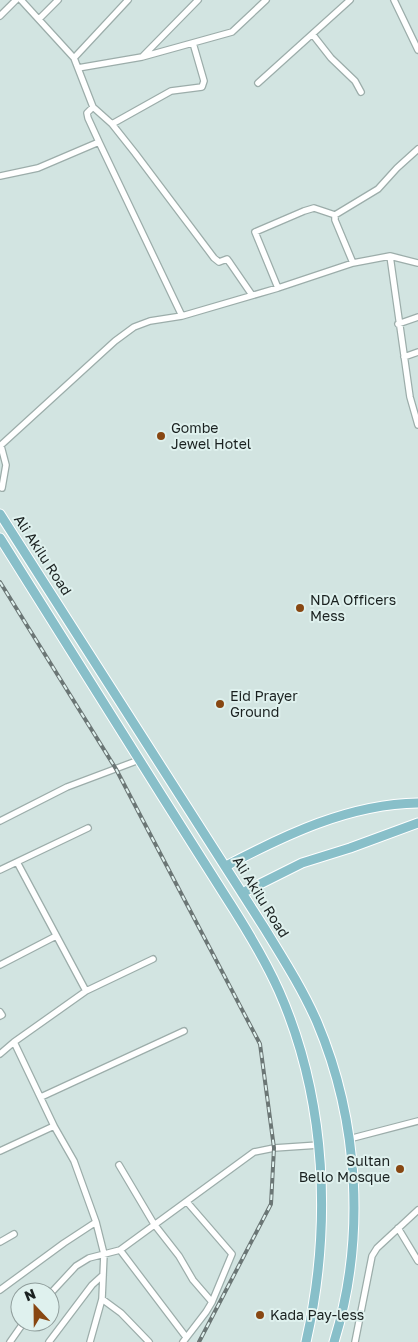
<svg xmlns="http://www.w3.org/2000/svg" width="418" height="1342" viewBox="0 0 418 1342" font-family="'Golos Text',sans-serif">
<rect width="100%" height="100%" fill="#d2e4e1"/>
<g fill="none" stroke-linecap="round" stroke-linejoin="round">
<defs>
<path id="street" d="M21,0L74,58L93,107L112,124L135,153L214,258L219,262L227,259L230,263L252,295
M394,0L418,50
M0,16L16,0
M39,19L58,0
M313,35L331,58L355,81L361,92
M143,56L198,0
M74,58L128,0
M78,68L142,57L232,32L266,0
M258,83L350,0
M93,107L87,113L88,118L99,142
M112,124L171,91L202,87L204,81L193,43
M0,176L38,168L99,142L182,316
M390,256L418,263
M353,263L335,220V215L378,189L397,168L418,149
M278,288L255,232L304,211L314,208L335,215
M398,324L418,317
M404,357L418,352
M0,446L115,341L134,327L150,321L182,316L278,288L353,263L390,256L410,397L418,425
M1,446L6,465L2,488
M0,821L67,787L139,760
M17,862L86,991
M0,870L88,828
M0,965L56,936
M0,1012L2,1015L0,1016
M14,1042L54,1126L74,1161L96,1222L104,1254L102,1299L90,1342
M0,1054L14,1042L86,991L153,959
M41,1097L184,1031
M349,1139L418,1121
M0,1151L54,1126
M119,1165L154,1224L179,1256L193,1280L212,1302
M398,1228L418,1261
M0,1242L14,1234
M120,1250L186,1337
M0,1290L64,1243L96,1222
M50,1294L76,1266L89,1258L120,1250L254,1152L274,1148L319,1145
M102,1299L121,1313L149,1342
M10,1342L24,1322
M49,1342L92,1285L103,1275
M183,1342L206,1312L212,1302L232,1254L187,1202
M355,1342L372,1256L377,1248L418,1210"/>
<path id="primary" d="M0,514L265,929C284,960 303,990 317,1022C359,1121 366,1239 334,1342
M0,538C54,624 108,710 162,796C182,828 203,861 224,894C244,925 264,957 279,991C327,1100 332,1227 306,1342
M226,866C285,835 349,804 418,803
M242,893L302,863L350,848L418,823"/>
</defs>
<use href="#street" stroke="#9cadaa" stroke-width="8"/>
<use href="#primary" stroke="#fff" stroke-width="11"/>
<use href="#street" stroke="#fff" stroke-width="5.5"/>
<use href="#primary" stroke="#88bfc9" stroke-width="9"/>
<defs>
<path id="rail" d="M0,582L116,769L260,1044L274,1148L271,1204L199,1342"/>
</defs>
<use href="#rail" stroke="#6b7675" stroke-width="4"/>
<use href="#rail" stroke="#dff1ee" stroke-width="2" stroke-dasharray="5.5" stroke-linecap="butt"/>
</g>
<g fill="#884712" stroke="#dff1ee" stroke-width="2">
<circle cx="161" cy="436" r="5"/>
<circle cx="300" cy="608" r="5"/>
<circle cx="220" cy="704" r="5"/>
<circle cx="400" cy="1169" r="5"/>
<circle cx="260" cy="1315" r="5"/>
</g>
<g text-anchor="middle" stroke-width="4" stroke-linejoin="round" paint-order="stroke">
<g font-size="14" fill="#1a2120" stroke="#dff1ee" text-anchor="start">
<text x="171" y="433">Gombe<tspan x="171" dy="16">Jewel Hotel</tspan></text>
<text x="310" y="605">NDA Officers<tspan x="310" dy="16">Mess</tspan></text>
<text x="230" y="701">Eid Prayer<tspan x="230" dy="16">Ground</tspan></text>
<text x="390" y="1166" text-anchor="end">Sultan<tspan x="390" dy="16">Bello Mosque</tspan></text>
<text x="270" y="1320">Kada Pay-less</text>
</g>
<g font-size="14" fill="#1a2120" stroke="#dff1ee">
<text transform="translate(43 555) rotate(57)" y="5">Ali Akilu Road</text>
<text transform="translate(261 897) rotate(58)" y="5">Ali Akilu Road</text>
</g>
</g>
<g transform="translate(35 1307) rotate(338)"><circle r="24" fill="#dff1ee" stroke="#909e9c"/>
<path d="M0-4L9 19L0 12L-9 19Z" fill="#884712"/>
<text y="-8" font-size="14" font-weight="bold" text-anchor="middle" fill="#1a2120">N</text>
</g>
</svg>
